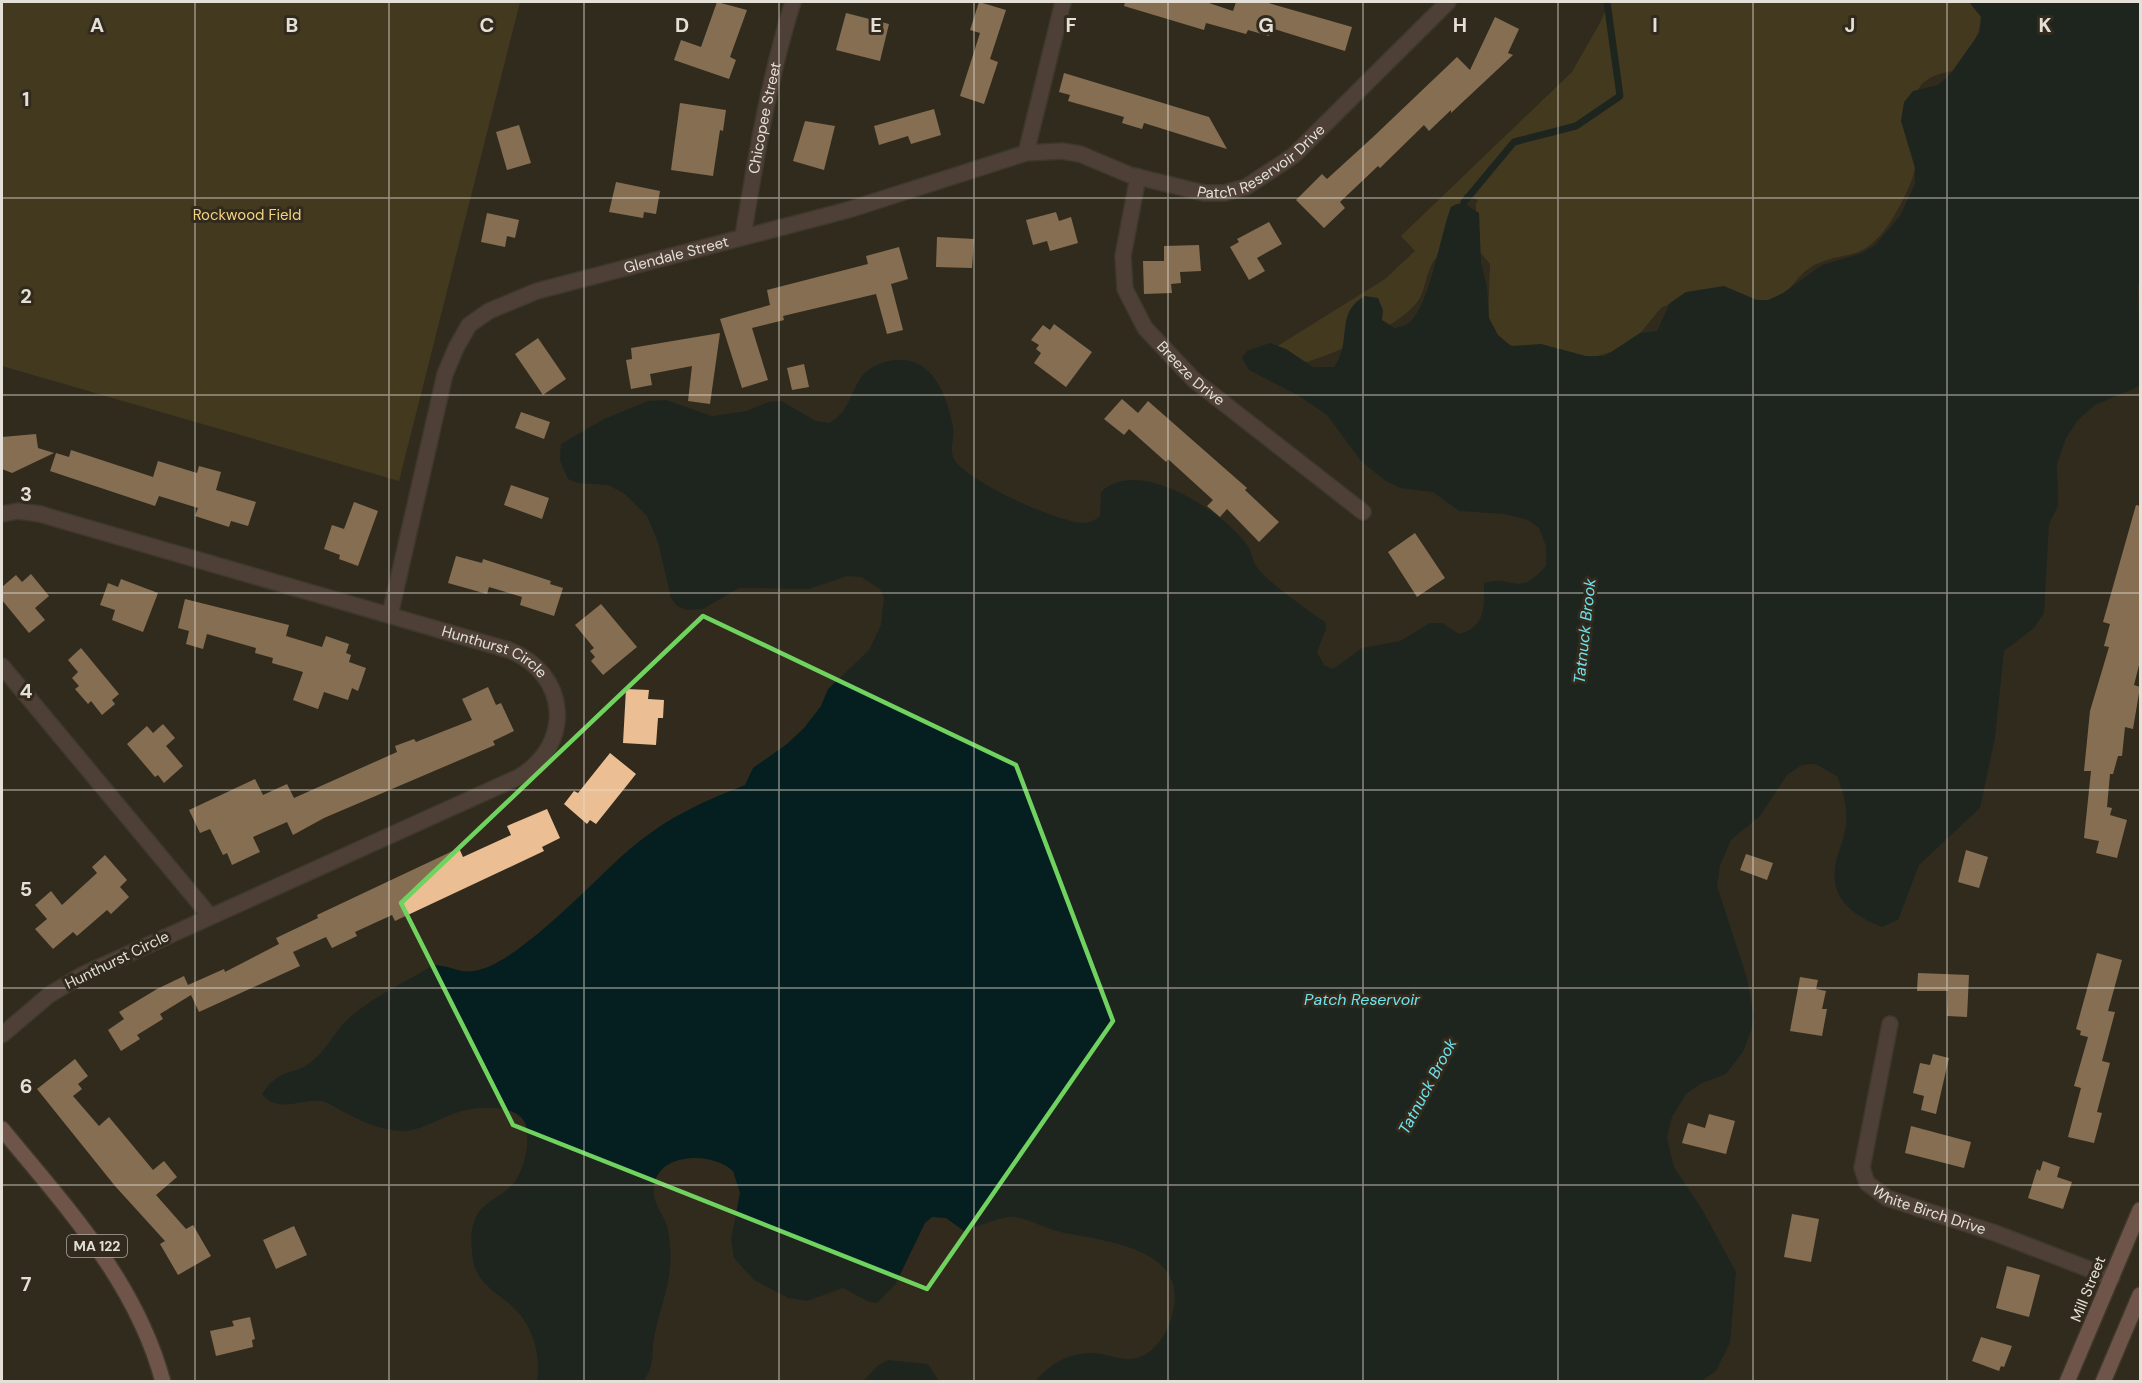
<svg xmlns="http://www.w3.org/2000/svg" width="2142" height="1383" viewBox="0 0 2142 1383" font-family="'DM Sans',sans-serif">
<rect width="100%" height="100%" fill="#322b1d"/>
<path fill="#584923" d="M2,2H520L399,481L2,366Z
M1609,2H1978C1988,28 1969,50 1955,71C1885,78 1928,140 1911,182C1901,206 1882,244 1856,253C1840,257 1822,259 1808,269C1796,278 1788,292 1777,303L1673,302L1661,308L1636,338L1624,348L1587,359L1520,349L1499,340L1488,325L1490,264L1476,247V204L1478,200L1465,194L1436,258C1425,271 1427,287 1418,301C1401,326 1332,355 1303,363L1276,347L1385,279L1415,251L1401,236L1572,72L1601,21Z"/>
<path fill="#051e20" d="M1969,2H2140V273L2138,288L2140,386L2095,405L2078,420L2066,438L2057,464L2058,506L2049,524L2044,613L2034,628L2004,651L1995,738L1980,808L1919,865L1898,920L1882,927C1852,915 1828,898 1836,862C1839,850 1844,838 1846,826C1848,809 1843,791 1837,776L1815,764L1802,765L1787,775L1760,816L1731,840L1720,866L1717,886L1747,978L1754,1015L1751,1031L1743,1052L1726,1074L1702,1083L1686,1094L1672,1117L1667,1138L1674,1167L1702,1209L1736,1272L1730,1343L1716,1371L1701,1381H1035C1051,1364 1066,1354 1090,1353C1101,1352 1114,1358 1125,1359C1150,1361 1166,1337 1172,1316C1191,1247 1107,1242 1060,1232C1045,1228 1027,1218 1012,1217C1002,1216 976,1227 964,1231L946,1218L932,1217L925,1223L895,1285L877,1303L869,1302L843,1288L807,1301L788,1298L754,1280L734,1258L731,1239L740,1193L733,1171C712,1151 657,1152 654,1187C652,1205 665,1214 668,1230C676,1273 664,1293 655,1333C650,1353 657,1360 644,1381H537C541,1358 534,1328 516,1310C500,1294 477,1285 473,1260C471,1245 469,1229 477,1215C483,1204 498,1197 508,1189C524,1176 530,1145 526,1126C521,1104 480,1106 462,1111C443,1116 425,1129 406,1131C384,1132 360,1121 342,1111C336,1108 328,1102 321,1101C301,1099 277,1114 262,1094C282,1065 293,1077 311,1062C326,1051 334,1032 347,1020C372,997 405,982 434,965C455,966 459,976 482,969C522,957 590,885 623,855C664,819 695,805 745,785L753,768L787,744L804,728L821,706L828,689L869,650L881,625L884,598L880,589L861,577L847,576L809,589L739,588L703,609L687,610L677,606L671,598L658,542L647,516L625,494L608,485L578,483L568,479L560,461L561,444L604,419L648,401L666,400L712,416L747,411L768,402L781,401L816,421L829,423C861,405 845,371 889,361C931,352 947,394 953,427C955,437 949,449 954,459C966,481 1057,522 1083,523C1089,523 1095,520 1100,516L1101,492C1138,455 1224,512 1248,546C1252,552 1252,561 1257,567C1267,582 1309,611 1325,622L1326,629L1317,652L1324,665L1333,669L1362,648L1400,641L1430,623H1442L1459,634C1486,627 1484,607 1484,583C1516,574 1516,599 1546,566V546L1539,528L1528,520L1504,514L1459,511L1433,492L1400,488L1384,480L1361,461L1327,415L1299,396L1249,370L1242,358L1247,351L1270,343L1286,349L1313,367H1334C1353,341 1334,313 1365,296L1378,298L1383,310L1382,320L1395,328C1399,327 1405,326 1409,323C1430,305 1440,235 1451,207C1463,199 1468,206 1479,213L1481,262L1487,288L1489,318L1498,335L1511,346L1541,344L1586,356H1605L1640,333L1657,331L1670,303L1686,292L1724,286L1757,300H1768L1783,293L1822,265L1862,253L1875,245L1900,216L1915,184V168L1901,121L1904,102L1913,91L1938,85L1951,73L1980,32L1981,17Z
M888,1360L928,1364L939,1381H863L877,1366Z"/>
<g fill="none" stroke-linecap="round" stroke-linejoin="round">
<path stroke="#051e20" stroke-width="7" d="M1462,211L1464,202L1514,142L1576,126L1620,96L1607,2"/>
</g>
<path fill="#ebbf93" d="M717,2L747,10L730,57L736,60L729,79L674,60L681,40L701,47Z
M979,2L1006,10L990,59L998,62L984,104L960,96L980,33L970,30Z
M1125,2H1206L1233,11L1236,2H1265L1352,27L1345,51L1271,28L1269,36L1248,30L1246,34L1206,23L1204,30L1124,6Z
M846,13L889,24L880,61L836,50Z
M1495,17L1519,29L1508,53L1513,55L1451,113V110L1429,131L1424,125L1380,168L1378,166L1340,202L1345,208L1324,228L1296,200L1322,174L1327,179L1372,138L1457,57L1470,70Z
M1064,73L1209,117L1227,149L1144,123L1142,129L1122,123L1124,117L1068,101L1070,95L1059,92Z
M680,103L726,110L723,131L720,130L713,176L671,170Z
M934,109L941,135L911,144L908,136L879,145L874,126Z
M805,121L835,126L824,170L793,161Z
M519,125L531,163L507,170L496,132Z
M616,182L660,191L656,214L644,212L643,218L609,212Z
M1056,212L1059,221L1071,217L1078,243L1050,251L1047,241L1033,245L1026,220Z
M487,213L519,220L515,238L507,236L505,247L481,242Z
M1269,222L1282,244L1257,258L1265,271L1249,280L1230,247L1239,242L1237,239Z
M937,237L974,239L972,268L936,267Z
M1199,245L1201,271L1180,272L1181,283L1171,284L1172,293L1144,294L1143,261H1164V246Z
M899,247L908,279L891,284L903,330L887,334L876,294L783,316L784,320L752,328L768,380L742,388L720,319L770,305L767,290L868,264L866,256Z
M1054,324L1092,352L1066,387L1034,363L1041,353L1036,349L1039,345L1031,340L1043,325L1050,330Z
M720,333L710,404L688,401L692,366L650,374L652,385L631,389L626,360L632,359L631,348Z
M538,338L566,379L543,395L515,354Z
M804,364L809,387L792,390L787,368Z
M1122,399L1138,413L1148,401L1247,488L1245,490L1279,522L1259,542L1227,509L1220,517L1207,506L1213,500L1168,459L1166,462L1129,429L1124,435L1104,419Z
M521,412L550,422L544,439L515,428Z
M36,434L38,448L54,453L12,473L2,469V437Z
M71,450L153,477L158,461L197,473L199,466L221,472L216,490L256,502L248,526L231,521L229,527L195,516L198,508L159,496L155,506L50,471L56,453L69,457Z
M511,485L549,498L542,519L504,505Z
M354,502L378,511L358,566L339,559L340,555L324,549L332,525L344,529Z
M2136,505L2140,506V661L2134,685L2140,687L2133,729L2125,727L2122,756H2118L2113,774H2110L2107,807L2112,808L2110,815L2127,820L2117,858L2096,853L2099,841L2084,838L2091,771H2084L2090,711L2109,647L2104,646L2110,624L2103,622Z
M1415,533L1445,578L1417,597L1388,552Z
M456,556L482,563L483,559L551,581L550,584L563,588L554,616L520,605L522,597L489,587L487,594L448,583Z
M31,574L49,596L35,608L45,620L29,633L2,600V587L16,575L22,582Z
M121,579L158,593L143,632L112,620L115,610L100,605L108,583L118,587Z
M185,599L289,625L286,636L322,647L326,636L349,644L346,653L351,655L349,662L366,668L358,691L352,688L348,700L324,692L318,709L293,700L303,672L272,663L273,658L255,653L256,648L207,634L203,649L186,644L189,631L178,628Z
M601,604L637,647L603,675L591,661L595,657L590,651L594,648L575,625Z
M81,648L119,694L112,700L115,704L102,715L91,701L88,704L75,689L79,686L72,678L78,672L68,660Z
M488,687L496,705L501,703L514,731L493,741L495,745L324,818L293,835L287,822L253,837L260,852L232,865L227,853L223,855L210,829L200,833L189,810L255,779L263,795L287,784L294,798L397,752L395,746L414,739L416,742L472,720L462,699Z
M626,689L649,690L648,699L664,700L663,718H658L656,745L623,743Z
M163,724L175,738L166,746L183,766L164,783L158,775L155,777L127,744L147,726L153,733Z
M610,753L636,774L596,824L590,820L587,824L564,804L574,791L578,793Z
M547,809L560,838L542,847L544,851L395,921L392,915L355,932L357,936L332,948L326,937L293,952L300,966L199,1012L191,995L160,1014L163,1019L137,1035L140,1039L121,1051L108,1030L124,1019L119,1012L157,989L184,976L188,985L224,969L225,972L279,944L276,938L318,918L317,915L459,848L463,857L511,835L507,826Z
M1966,850L1988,857L1979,888L1958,882Z
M1746,854L1773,863L1767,880L1740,870Z
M105,855L127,880L120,887L129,897L111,914L107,910L77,936L73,932L53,949L35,929L47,919L35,905L51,891L62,905L97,873L92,867Z
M2097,953L2122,960L2108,1011L2115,1012L2102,1061L2110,1063L2097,1112L2102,1113L2094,1143L2068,1137L2081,1088L2074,1086L2088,1037L2080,1035L2081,1031L2076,1029Z
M1918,973L1969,975L1967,1017L1947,1016L1948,991H1917Z
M1800,977L1818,980L1816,989L1826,991L1822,1009H1827L1822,1036L1790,1031Z
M1933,1054L1949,1058L1936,1114L1921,1110L1924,1096L1913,1093L1920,1063L1930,1065Z
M75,1059L88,1076L78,1084L82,1089L73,1096L99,1126L109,1117L153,1170L164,1161L177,1177L156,1195L186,1229L193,1225L211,1256L178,1275L160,1244L165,1241L115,1186L37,1089Z
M1709,1114L1735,1121L1726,1154L1682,1143L1688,1123L1705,1128Z
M1911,1126L1971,1142L1964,1168L1905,1153Z
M2043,1161L2060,1167L2057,1177L2072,1182L2063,1209L2028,1198L2037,1169L2040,1171Z
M1792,1214L1819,1219L1811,1262L1784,1257Z
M294,1226L307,1255L276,1269L263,1240Z
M2007,1266L2040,1275L2029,1317L1996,1308Z
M250,1317L255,1339L252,1340L253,1347L216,1356L210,1331L234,1326L232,1321Z
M1981,1337L2012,1346L2004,1367L2001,1366L1999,1371L1972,1361Z"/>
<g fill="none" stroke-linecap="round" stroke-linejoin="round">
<defs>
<g id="minor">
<path d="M1026,153L1063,2"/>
<path id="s1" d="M1138,177L1123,256L1125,289L1145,328L1194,380L1363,512"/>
<path id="s2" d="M743,236C756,157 769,78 793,2"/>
<path id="s3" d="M2,514L18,511L40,514L509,650C569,674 574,744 519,777L82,975L49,995L2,1035"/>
<path id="s4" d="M390,615L445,374L456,348L469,325L489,311L537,291L848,210L1026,153L1062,151L1080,154L1130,175L1204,193H1224L1246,187L1293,156L1448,2"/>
<path d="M2,666L210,916"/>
<path id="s5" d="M1890,1024L1862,1168L1867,1183L1887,1198L1995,1233L2112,1278"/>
</g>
<path id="major" d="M2,1129C66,1207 136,1281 163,1382
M2067,1382L2140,1210
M2103,1382L2140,1295"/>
</defs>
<use href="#minor" stroke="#4e483b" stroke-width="18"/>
<use href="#major" stroke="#4e483b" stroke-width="18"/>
<use href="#minor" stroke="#735958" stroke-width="15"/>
<use href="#major" stroke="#ba8582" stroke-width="15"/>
</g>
<path d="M0 0H2142V1383H0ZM703,616L1016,765L1113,1021L927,1289L513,1125L401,903Z" fill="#322b1d" fill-opacity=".55" fill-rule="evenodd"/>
<path fill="none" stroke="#70d35f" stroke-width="4.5" stroke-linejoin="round" d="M703,616L1016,765L1113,1021L927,1289L513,1125L401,903Z"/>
<path fill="none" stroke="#e4e0d7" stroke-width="1.5" stroke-opacity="0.55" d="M195,2V1382M389,2V1382M584,2V1382M779,2V1382M974,2V1382M1168,2V1382M1363,2V1382M1558,2V1382M1753,2V1382M1947,2V1382M2,198H2140M2,395H2140M2,593H2140M2,790H2140M2,988H2140M2,1185H2140"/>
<g text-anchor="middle" stroke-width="6" stroke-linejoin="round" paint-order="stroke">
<rect fill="#322b1d" stroke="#afaa9f" stroke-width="1.5" x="67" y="1235" width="60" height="22" rx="4.5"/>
<g font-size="14" font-weight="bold" fill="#e4e0d7">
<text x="97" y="1251">MA 122</text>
</g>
<g font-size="15" fill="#e4e0d7" stroke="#322b1d">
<text dy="5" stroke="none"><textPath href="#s2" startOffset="120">Chicopee Street</textPath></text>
<text dy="5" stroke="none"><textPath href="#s4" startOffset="1138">Patch Reservoir Drive</textPath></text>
<text dy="5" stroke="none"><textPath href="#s4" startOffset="522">Glendale Street</textPath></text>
<text dy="5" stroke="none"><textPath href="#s1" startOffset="222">Breeze Drive</textPath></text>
<text dy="5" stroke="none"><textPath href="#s3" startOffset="514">Hunthurst Circle</textPath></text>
<text transform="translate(117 960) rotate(-26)" y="5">Hunthurst Circle</text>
<text dy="5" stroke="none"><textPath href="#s5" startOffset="231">White Birch Drive</textPath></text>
<text transform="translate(2088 1289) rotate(-68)" y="5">Mill Street</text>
</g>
<g font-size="15" fill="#f3d281" stroke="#322b1d">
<text x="247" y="220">Rockwood Field</text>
</g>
<g font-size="16" font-style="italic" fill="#6ee4ef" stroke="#322b1d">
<text transform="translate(1584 631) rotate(-84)" y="6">Tatnuck Brook</text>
<text x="1362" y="1005">Patch Reservoir</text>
<text transform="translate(1427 1086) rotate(-62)" y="6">Tatnuck Brook</text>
</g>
</g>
<g font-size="20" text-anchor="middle" font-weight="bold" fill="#e4e0d7" stroke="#322b1d" stroke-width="6" stroke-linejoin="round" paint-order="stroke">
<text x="97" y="32">A</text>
<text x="292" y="32">B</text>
<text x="487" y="32">C</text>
<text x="682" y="32">D</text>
<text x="876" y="32">E</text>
<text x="1071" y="32">F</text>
<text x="1266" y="32">G</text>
<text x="1460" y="32">H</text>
<text x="1655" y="32">I</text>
<text x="1850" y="32">J</text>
<text x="2045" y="32">K</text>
<text x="26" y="106">1</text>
<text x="26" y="303">2</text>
<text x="26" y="501">3</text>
<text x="26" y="698">4</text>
<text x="26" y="896">5</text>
<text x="26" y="1093">6</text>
<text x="26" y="1291">7</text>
</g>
<rect width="2142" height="1383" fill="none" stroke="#e4e0d7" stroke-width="6"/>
</svg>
